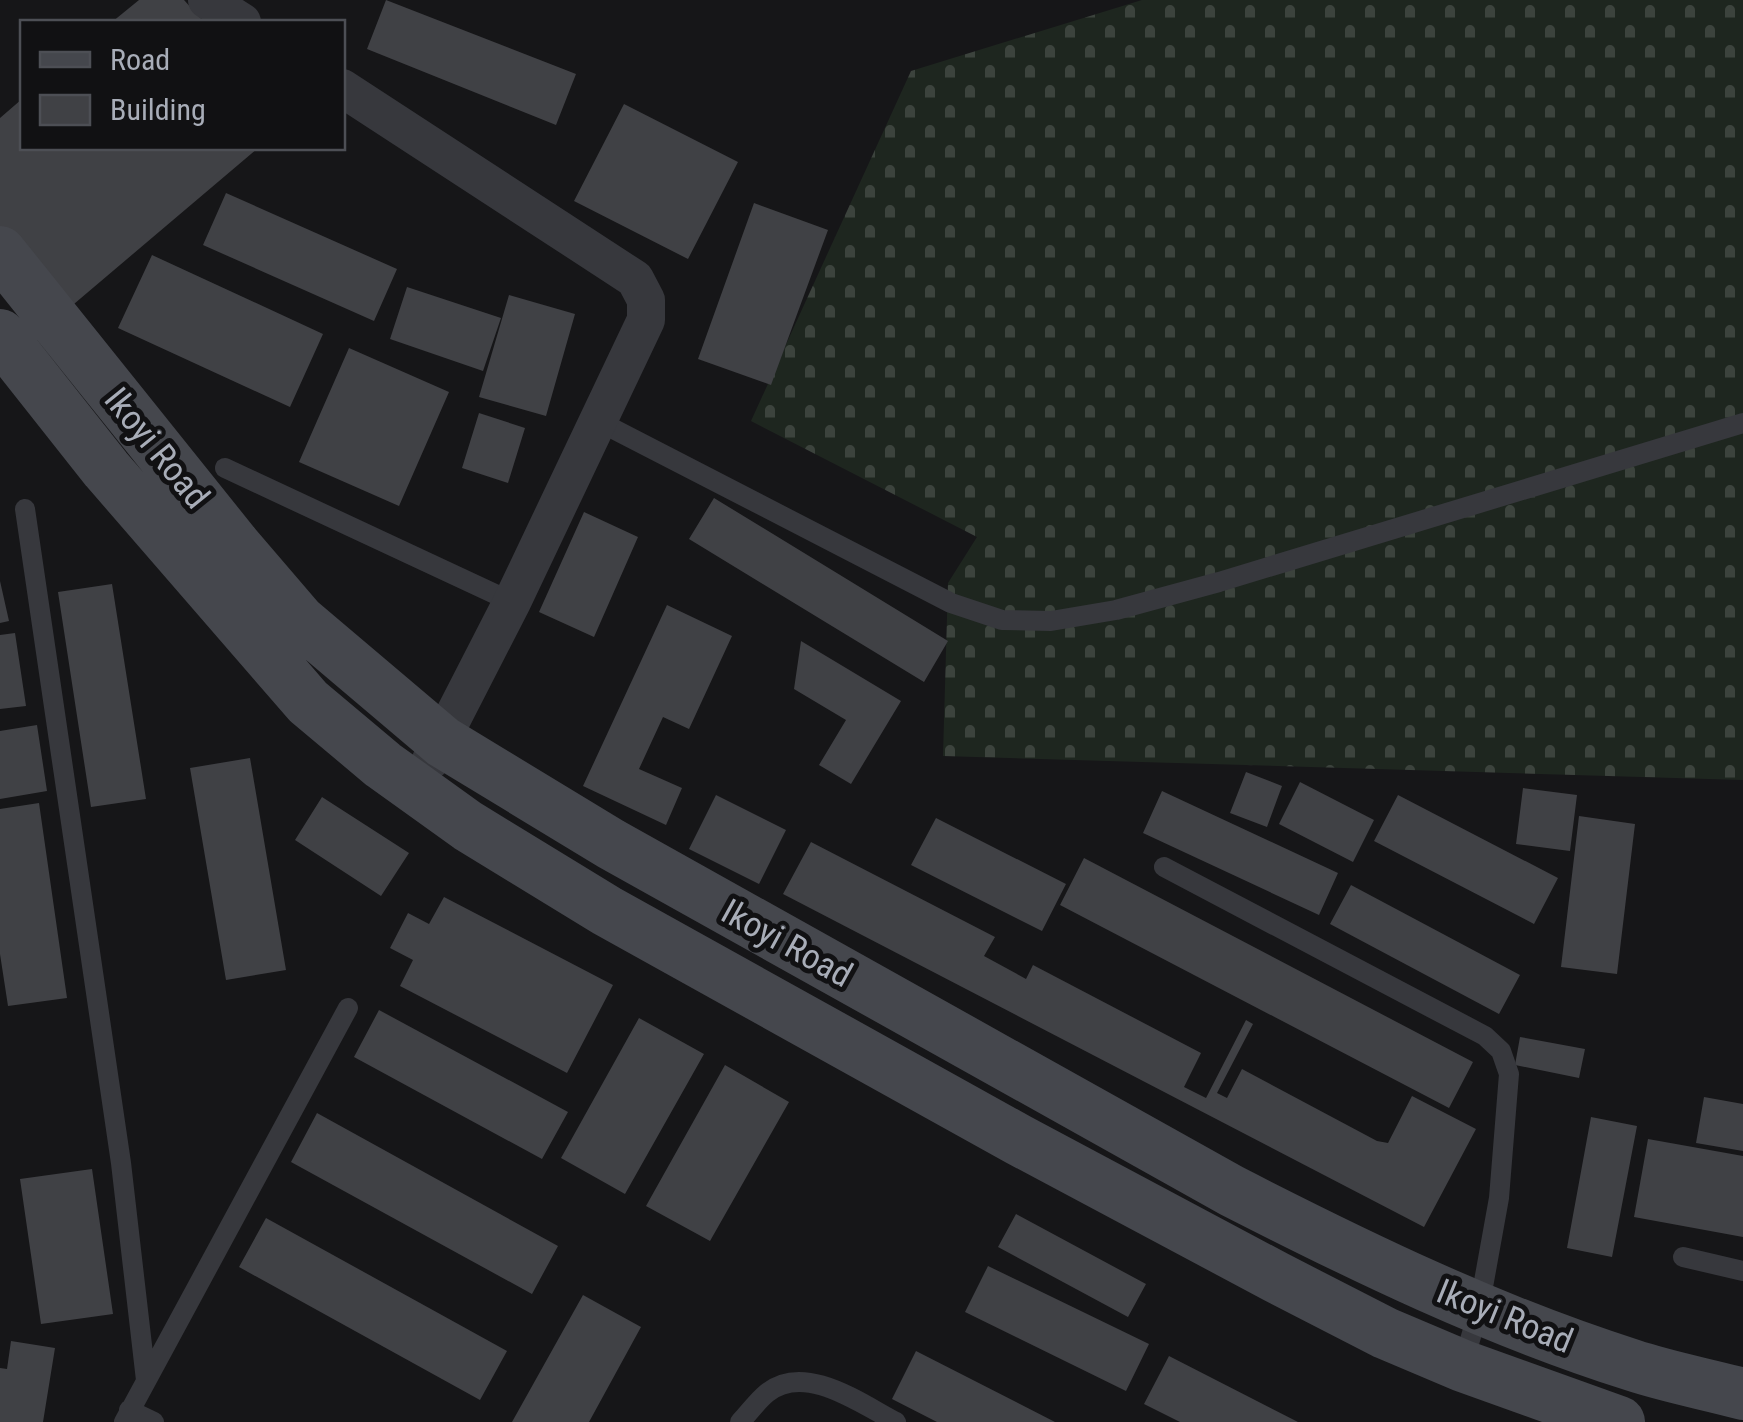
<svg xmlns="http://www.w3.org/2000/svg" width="1743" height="1422" viewBox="0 0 1743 1422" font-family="'Roboto Condensed',sans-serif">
<defs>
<pattern id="cemetery-stones" width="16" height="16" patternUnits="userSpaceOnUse" patternTransform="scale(2.5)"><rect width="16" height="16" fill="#1e261f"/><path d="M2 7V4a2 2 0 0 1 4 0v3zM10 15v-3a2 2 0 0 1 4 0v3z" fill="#3c433d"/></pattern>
</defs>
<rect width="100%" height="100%" fill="#161618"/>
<path fill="url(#cemetery-stones)" d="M1142,0H1743V780L943,756L948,583L977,537L751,421L911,71Z"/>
<path fill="#404145" d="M139,0H184L204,22H112Z
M386,0L576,74L556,125L367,49Z
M22,99V148H258L61,315L0,245V118Z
M624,104L738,162L688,259L574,201Z
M226,193L397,269L374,321L203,245Z
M754,203L828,230L771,385L698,359Z
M152,255L323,334L290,407L118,328Z
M407,287L501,318L483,371L390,339Z
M509,295L575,314L546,416L479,397Z
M349,348L449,392L399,506L299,462Z
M479,413L525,428L508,483L462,468Z
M714,498L948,641L924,682L689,539Z
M584,512L638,537L594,637L539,612Z
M0,581L9,621L0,623Z
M112,584L146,799L91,807L58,592Z
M667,605L732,636L689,729L663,717L639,769L682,788L666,825L583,786Z
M15,633L26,706L0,709V635Z
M801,641L901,701L851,784L819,765L846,720L794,689Z
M37,725L47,791L0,799V731Z
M250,758L286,970L226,980L190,768Z
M1246,772L1282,786L1267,827L1230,813Z
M1300,782L1374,820L1353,862L1279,824Z
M1523,788L1577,795L1570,851L1516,844Z
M1162,791L1338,873L1319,915L1143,833Z
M716,795L786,830L759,884L689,849Z
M1398,795L1558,878L1534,924L1374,841Z
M322,797L409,853L381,896L295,840Z
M39,803L67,998L8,1006L0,954V809Z
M1579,816L1635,824L1617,974L1561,967Z
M936,818L1066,884L1042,931L911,865Z
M811,842L995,937L984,956L1026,979L1033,965L1201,1053L1184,1087L1206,1098L1246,1020L1253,1024L1217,1093L1227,1098L1242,1069L1377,1141L1388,1143L1412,1096L1476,1129L1424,1227L783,894Z
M1084,858L1473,1062L1449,1108L1060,905Z
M1351,885L1520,975L1499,1014L1330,924Z
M444,897L613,985L567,1073L400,986L413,960L390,948L408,913L429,924Z
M379,1010L568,1112L542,1159L354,1057Z
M639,1018L704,1054L625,1194L561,1158Z
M1520,1037L1585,1049L1579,1078L1515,1065Z
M725,1065L789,1102L710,1241L646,1206Z
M1704,1097L1743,1104V1151L1696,1143Z
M317,1113L558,1246L532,1294L291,1162Z
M1591,1117L1637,1126L1612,1257L1567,1248Z
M1648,1139L1743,1156V1237L1634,1217Z
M92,1169L113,1314L41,1324L20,1179Z
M1016,1214L1146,1284L1128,1317L998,1247Z
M266,1218L507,1351L480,1400L239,1267Z
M988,1266L1149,1344L1126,1391L965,1312Z
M583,1295L641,1327L589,1422H512Z
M11,1341L55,1348L43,1422H0V1368L7,1369Z
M916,1351L1055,1422H937L892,1399Z
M1169,1356L1298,1422H1180L1144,1404Z"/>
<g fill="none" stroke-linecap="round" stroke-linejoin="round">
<path stroke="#37383d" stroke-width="20" d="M598,421L951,603L1002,620L1051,621L1116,610L1219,582L1743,423
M225,468L512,602
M25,509L121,1163L146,1380
M1164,867L1485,1036L1501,1051L1509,1074L1499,1198L1479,1309L1463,1364
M1683,1257L1743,1271
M129,1410L154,1422
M124,1422L348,1008
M740,1422C749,1413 757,1401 767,1393C805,1362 861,1404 896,1422"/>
<path stroke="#37383d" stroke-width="38" d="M207,0L242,22
M342,88L635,279L646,300V320L512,602L431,760"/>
<path stroke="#45474d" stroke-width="52" d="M0,252L234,544L299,620L443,742L611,844L1232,1191C1361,1257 1493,1321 1632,1365C1668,1377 1706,1384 1743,1394
M0,335L106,469L308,702L383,765L468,826L607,911L1019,1140L1276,1277L1385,1333L1463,1366L1619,1422"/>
</g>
<g text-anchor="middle" stroke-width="10" stroke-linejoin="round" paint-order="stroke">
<g font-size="35" fill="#a8adb8" stroke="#111113">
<text transform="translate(157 448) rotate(51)" y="12">Ikoyi Road</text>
<text transform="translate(787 943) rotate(29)" y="12">Ikoyi Road</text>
<text transform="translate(1505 1316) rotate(22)" y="12">Ikoyi Road</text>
</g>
</g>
<rect x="20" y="20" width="325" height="130" fill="#111113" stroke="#4d4f55" stroke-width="2.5"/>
<rect x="40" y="52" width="50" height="15" fill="#45474d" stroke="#4d4f55" stroke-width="2.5"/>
<text x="110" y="70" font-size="30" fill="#a8adb8">Road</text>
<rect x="40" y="95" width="50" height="30" fill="#404145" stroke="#4d4f55" stroke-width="2.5"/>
<text x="110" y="120" font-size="30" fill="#a8adb8">Building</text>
</svg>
